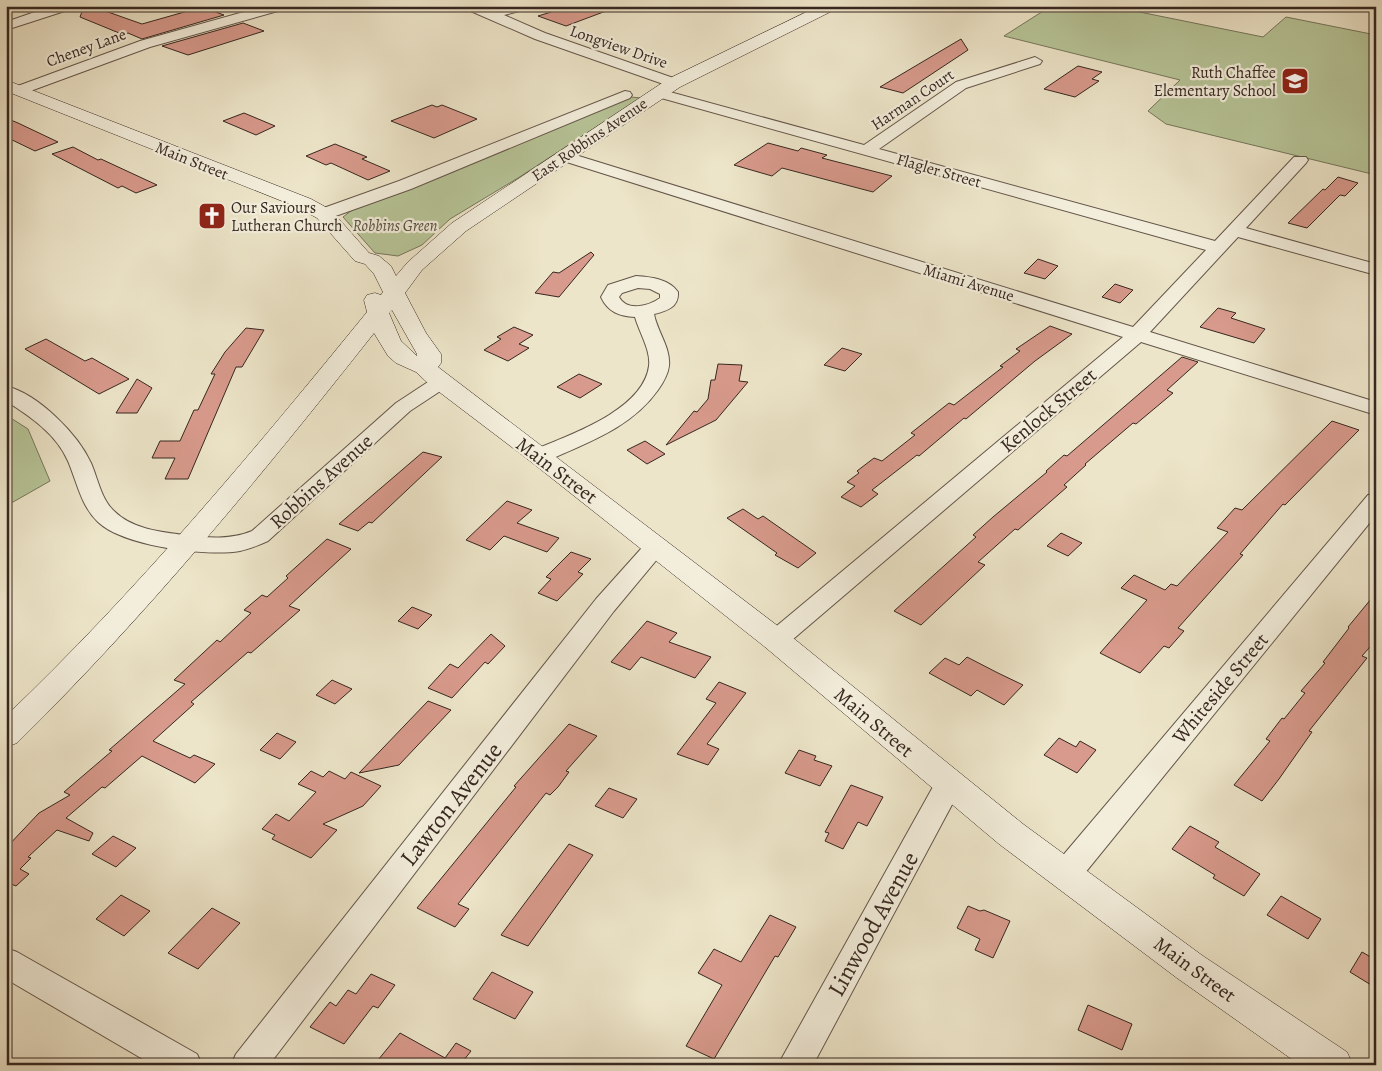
<svg xmlns="http://www.w3.org/2000/svg" width="1382" height="1071" viewBox="0 0 1382 1071" font-family="Alegreya,serif">
<rect width="100%" height="100%" fill="#ede5c9"/>
<filter id="stains"><feTurbulence type="fractalNoise" baseFrequency=".004" numOctaves="4"/><feColorMatrix values="0 0 0 0 .2 0 0 0 0 .09 0 0 0 0 .02 0 0 0 .5 -.17"/></filter>
<radialGradient id="worn" r=".72"><stop offset=".6" stop-color="#630" stop-opacity="0"/><stop offset="1" stop-color="#630" stop-opacity=".3"/></radialGradient>
<path fill="#b7c598" stroke="#76765c" d="M1051,6H1110L1263,37L1286,17L1376,35V175L1166,124L1148,111L1180,80L1004,36Z
M631,97L641,98L518,178L450,219L422,245L398,256L375,253L343,217L352,210Z
M6,415L28,429L50,481L6,506Z"/>
<path fill="#d89a8c" stroke="#362720" d="M84,6H91L142,24L202,7L224,15L142,39L128,33L124,35L80,17Z
M571,6H614V8L566,26L538,16Z
M243,23L264,31L188,55L162,46Z
M961,39L968,50L903,93L880,87Z
M1078,66L1102,72L1092,79L1099,81L1075,97L1044,89Z
M432,105L437,107L442,105L477,119L434,138L391,121Z
M244,113L275,126L256,135L223,121Z
M6,118L18,123L58,142L35,151L6,137Z
M768,143L798,151L801,148L827,155L822,158L892,176L873,192L782,168L772,176L734,165Z
M335,144L367,157L362,159L390,171L368,180L331,163L326,165L306,156Z
M73,147L98,160L101,159L157,185L136,193L122,186L118,188L52,154Z
M1338,177L1358,183L1345,196L1340,195L1307,228L1288,223L1323,189L1325,190Z
M591,252L594,255L559,297L535,293L553,272L559,273Z
M1038,259L1058,266L1045,279L1024,273Z
M1115,284L1133,290L1120,303L1102,297Z
M1218,308L1236,313L1231,318L1265,329L1254,343L1200,327Z
M1050,326L1072,334L1035,361L966,419L964,418L919,456L917,455L872,490L878,494L861,507L841,497L855,486L847,482L859,473L857,471L874,458L882,461L915,435L911,433L949,403L954,405L1003,367L1000,366L1020,351L1016,349Z
M514,327L533,335L519,344L529,348L508,361L484,350L501,339L497,337Z
M246,328L264,330L242,367H236L188,479H165L175,458H152L160,441H180L194,410H198L215,374H211L225,352Z
M46,339L85,361L92,358L129,379L99,394L25,349Z
M842,348L862,354L845,371L824,365Z
M1182,357L1198,362L1167,390L1173,393L1136,424L1133,423L1085,464L1086,465L1064,485L1067,487L1018,530L1015,529L978,562L985,565L921,625L894,611L976,537L973,535L993,517L1047,472L1046,471L1064,455L1067,456Z
M718,364L742,365L739,381L748,382L716,420L666,445L694,411L697,412L708,399L711,380H715Z
M579,374L602,384L580,398L557,387Z
M137,379L152,388L137,413H116Z
M1332,421L1359,430L1285,505L1283,504L1240,554L1243,555L1178,628L1184,631L1169,648L1164,646L1140,673L1100,653L1147,600L1121,588L1134,575L1165,590L1171,584L1177,586L1228,532L1217,528L1235,508L1242,510Z
M645,441L665,454L647,464L627,450Z
M423,452L442,457L372,523L369,522L358,531L339,524Z
M507,501L532,510L517,523L559,538L547,552L504,536L490,550L466,540Z
M743,509L758,519L763,516L816,553L798,568L775,555L777,553L727,518Z
M1061,533L1082,543L1068,556L1047,546Z
M327,539L351,549L289,606L300,610L251,653L248,652L191,702L194,704L153,741L190,758L194,755L215,764L195,783L142,756L105,788L102,787L66,818L93,833L89,841L57,830L28,857L31,858L20,869L29,874L16,886L6,882V848L39,813L70,795L64,792L112,751L109,750L185,684L174,680L217,640L220,642L251,613L244,610L262,595L267,597L288,578L286,576Z
M571,552L591,559L578,572L583,574L557,601L538,593L551,579L546,577Z
M1376,593V640L1362,656L1367,658L1309,731L1312,732L1279,779L1262,801L1234,785L1270,741L1266,739L1282,718L1284,719L1305,693L1301,691L1325,663L1323,662L1349,628L1348,627Z
M412,607L432,615L418,629L398,621Z
M647,621L677,633L669,642L711,657L695,678L641,657L630,670L611,662Z
M491,634L505,646L488,664L485,662L452,698L428,688L450,664L458,668Z
M967,657L998,673L1023,685L1004,705L977,690L971,696L929,673L945,658L959,665Z
M332,680L352,689L335,704L316,695Z
M719,682L746,693L707,744L719,749L708,765L677,754L716,703L706,699Z
M428,701L451,710L399,765L359,773Z
M569,724L597,736L566,771L569,772L558,787L550,795L546,793L458,904L469,909L455,927L417,908L516,787L514,786Z
M277,733L296,742L280,759L260,750Z
M1059,738L1076,747L1080,741L1096,750L1077,773L1044,755Z
M799,750L816,756L814,760L832,766L820,786L785,773Z
M311,771L323,777L329,771L345,779L351,772L381,786L363,806L323,824L337,830L311,858L272,839L275,835L262,829L276,814L289,821L316,792L298,784Z
M851,785L883,797L867,826L858,822L843,849L825,841L829,833L825,832Z
M609,788L637,799L623,818L595,806Z
M1190,826L1219,842L1215,847L1260,874L1244,896L1213,878L1215,875L1172,849Z
M113,836L136,848L116,867L92,854Z
M569,844L593,855L528,946L501,935Z
M121,895L150,911L124,936L96,919Z
M1281,896L1321,919L1308,939L1267,915Z
M968,906L980,911L984,910L1010,921L993,958L975,950L980,939L957,928Z
M212,908L240,923L198,969L168,953Z
M770,915L796,927L778,957L775,956L714,1059L686,1046L722,985L698,973L714,949L741,962Z
M1362,952L1376,960V988L1350,972Z
M492,972L533,992L515,1019L473,999Z
M371,974L395,985L378,1008L373,1006L344,1044L310,1027L330,1002L336,1006L348,990L356,994Z
M1088,1005L1132,1024L1122,1050L1078,1030Z
M400,1033L445,1058L456,1043L471,1051L460,1065H374Z"/>
<g fill="none" stroke-linecap="round" stroke-linejoin="round">
<defs>
<path id="street" d="M52,6H72L71,9L6,30V22Z
M265,6H286L285,9L150,47L25,93H15L13,90L15,87L140,41Z
M465,6H483L492,10L507,6H528L527,9L504,15L545,33L679,80L681,83L679,86H669L535,39L466,9Z
M1035,57L1042,61L1040,64L966,88L879,149L1215,241L1294,157H1306L1308,160L1306,163L1246,228L1376,264V275L1238,237L1150,332L1376,402V415L1141,342L785,646L776,649L767,646L763,640L767,634L1123,337L557,159L555,156L557,153H569L1133,327L1206,250L654,96L652,93L654,90L659,89L864,145L956,82Z
M625,91L630,92L632,95L630,98L411,189L330,218L324,219L318,218L315,214L318,210L399,181Z
M636,276C651,277 669,279 678,292C679,307 667,311 654,314C657,331 671,348 669,366C668,374 663,383 658,390C631,428 588,442 547,461L539,463L531,461L528,456L531,451C567,436 643,411 649,366C651,350 639,332 635,317C619,316 608,312 601,297L608,285ZM638,288L650,289L660,294V298C649,306 627,312 619,297L622,293Z
M441,376L448,378L451,382L448,386L410,411L268,541C259,545 250,549 240,551C206,557 123,546 98,522C81,506 77,482 68,461C56,434 31,417 6,401V386C38,394 78,434 91,463C98,479 101,499 114,511C132,529 161,532 184,535C207,538 231,540 252,531L396,403L434,378Z
M1376,493V515L1076,884L1065,887L1054,884L1050,875L1054,866L1368,495Z
M656,538L664,541L668,546L664,551L614,611L269,1065H231L236,1054L596,599L648,541Z
M949,773L959,776L963,784L813,1065H778L939,776Z
M6,948L17,952L197,1054L202,1065H153L6,979Z"/>
<path id="secondary" d="M819,6H838L836,9L680,87L466,231L422,270L405,293L426,333L441,354V363L438,367L787,633L1023,824L1203,956L1347,1052L1353,1065H1300L1177,978L999,844L765,647L530,461L430,385L416,372L396,363L388,356L374,333C262,475 146,616 17,743L6,747V716C136,592 254,451 367,312L364,300L367,295L375,293L381,295L383,292L374,274L365,264L355,261L317,218L297,207L6,91V80L311,199L331,210L369,253L379,256L391,266L396,276L408,262L452,223L668,79ZM392,310L417,354V356L401,341L389,313Z"/>
</defs>
<use href="#street" stroke="#64564a" stroke-width="2"/>
<use href="#secondary" stroke="#362720" stroke-width="1"/>
<use href="#street" fill="#f3eedc" fill-rule="evenodd"/>
<use href="#secondary" fill="#f3eedc" fill-rule="evenodd"/>
</g>
<defs>
<symbol id="school-square" viewBox="-11 -11 22 22"><rect x="-9" y="-9" width="18" height="18" rx="4" fill="#8f2418" stroke="#f3eedc"/><path d="M0-5L7-2L0 1L-7-2ZM-4 1L0 2.5L4 1V4Q0 6-4 4Z" fill="#fff"/></symbol>
<symbol id="church-square" viewBox="-11 -11 22 22"><rect x="-9" y="-9" width="18" height="18" rx="4" fill="#8f2418" stroke="#f3eedc"/><path d="M-1.2-6h2.4v3.5h3.3v2.4h-3.3V6h-2.4V-.1h-3.3v-2.4h3.3Z" fill="#fff"/></symbol>
</defs>
<g fill-rule="evenodd">
<use href="#school-square" x="1279" y="65" width="32" height="32"/>
<use href="#church-square" x="196" y="200" width="32" height="32"/>
</g>
<g text-anchor="middle" stroke-width="4.5" stroke-linejoin="round" paint-order="stroke">
<g font-size="16" fill="#362720" stroke="#f3eedc">
<text transform="translate(619 46) rotate(19)" y="6">Longview Drive</text>
<text transform="translate(86 47) rotate(-20)" y="6">Cheney Lane</text>
<text transform="translate(912 99) rotate(-34)" y="6">Harman Court</text>
<text transform="translate(589 139) rotate(-34)" y="6">East Robbins Avenue</text>
<text transform="translate(192 160) rotate(22)" y="6">Main Street</text>
<text transform="translate(939 170) rotate(16)" y="6">Flagler Street</text>
<text transform="translate(969 282) rotate(17)" y="6">Miami Avenue</text>
</g>
<g font-size="16" fill="#362720" stroke="#f3eedc" text-anchor="end">
<text x="1276" y="78">Ruth Chaffee<tspan x="1276" dy="18">Elementary School</tspan></text>
<text x="231" y="213" text-anchor="start">Our Saviours<tspan x="231" dy="18">Lutheran Church</tspan></text>
</g>
<g font-size="16" font-style="italic" fill="#564e3e" stroke="#f3eedc">
<text x="395" y="231">Robbins Green</text>
</g>
<g font-size="20" fill="#362720" stroke="#f3eedc">
<text transform="translate(1048 410) rotate(-40)" y="7">Kenlock Street</text>
<text transform="translate(557 470) rotate(37)" y="7">Main Street</text>
<text transform="translate(321 481) rotate(-42)" y="7">Robbins Avenue</text>
<text transform="translate(1220 688) rotate(-50)" y="7">Whiteside Street</text>
<text transform="translate(874 722) rotate(40)" y="7">Main Street</text>
<text transform="translate(1195 969) rotate(36)" y="7">Main Street</text>
</g>
<g font-size="24" fill="#362720" stroke="#f3eedc">
<text transform="translate(451 804) rotate(-52)" y="8">Lawton Avenue</text>
<text transform="translate(873 924) rotate(-61)" y="8">Linwood Avenue</text>
</g>
</g>
<rect width="1382" height="1071" fill="none" stroke="#ede5c9" stroke-width="25"/>
<rect x="8" y="8" width="1367" height="1056" fill="none" stroke="#362720" stroke-width="2.5"/>
<rect x="12" y="12" width="1357" height="1046" fill="none" stroke="#362720"/>
<rect width="100%" height="100%" filter="url(#stains)"/>
<rect width="100%" height="100%" fill="url(#worn)"/>
</svg>
